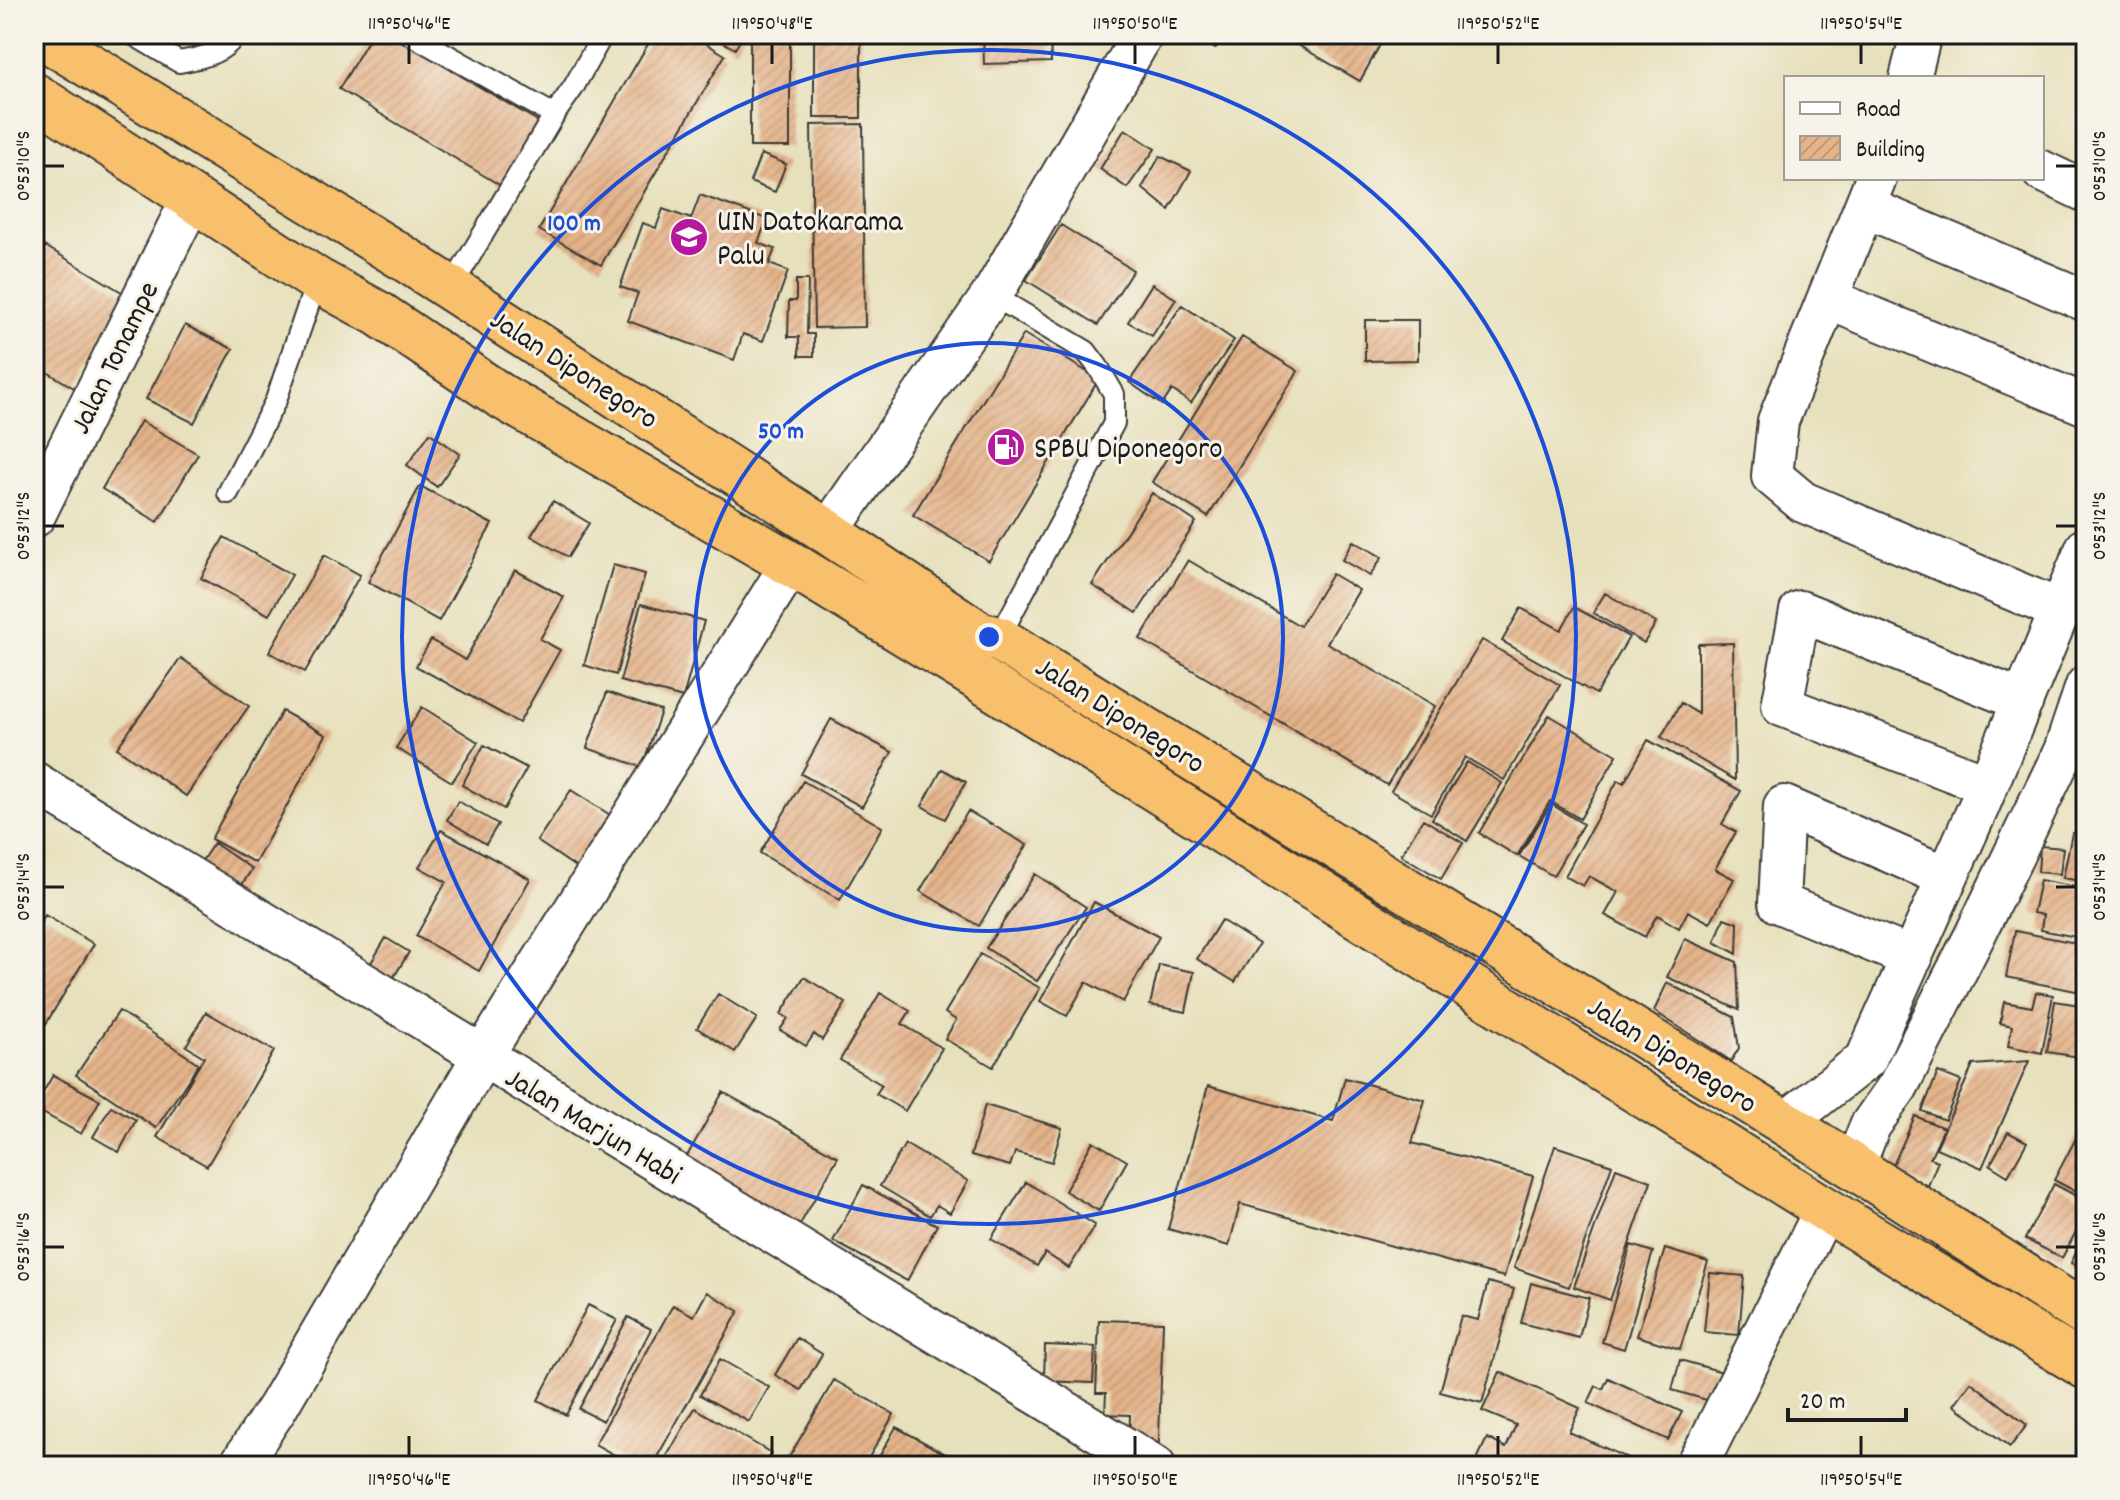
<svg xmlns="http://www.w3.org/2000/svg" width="2120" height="1500" viewBox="0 0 2120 1500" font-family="Dekko,sans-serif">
<defs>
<pattern id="building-hatch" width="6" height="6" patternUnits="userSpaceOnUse" patternTransform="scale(2)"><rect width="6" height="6" fill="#e4b38a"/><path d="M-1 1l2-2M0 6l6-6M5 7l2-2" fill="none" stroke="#c39976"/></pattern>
</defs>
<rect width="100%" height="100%" fill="#f7f3e8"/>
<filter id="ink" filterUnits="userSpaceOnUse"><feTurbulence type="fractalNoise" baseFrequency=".0125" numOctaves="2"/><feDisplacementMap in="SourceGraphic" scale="16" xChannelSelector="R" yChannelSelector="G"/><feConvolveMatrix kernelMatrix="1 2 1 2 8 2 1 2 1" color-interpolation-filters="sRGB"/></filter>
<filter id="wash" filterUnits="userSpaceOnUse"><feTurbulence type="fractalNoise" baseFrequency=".006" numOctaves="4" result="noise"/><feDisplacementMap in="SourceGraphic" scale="32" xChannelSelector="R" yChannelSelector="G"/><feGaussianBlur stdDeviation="1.8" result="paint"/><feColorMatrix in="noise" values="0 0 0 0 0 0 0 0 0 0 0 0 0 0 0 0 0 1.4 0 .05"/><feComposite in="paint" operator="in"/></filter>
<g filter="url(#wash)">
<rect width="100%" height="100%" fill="#e7e0bc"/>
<g id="blocks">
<path fill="url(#building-hatch)" d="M372,34H390L541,123L503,187L339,89Z
M654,34H690L725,55L601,265L539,230Z
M709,34H744L735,49Z
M750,34H790V147H750Z
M814,34H861V118H814Z
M983,34H1050L1051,62L984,64Z
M1193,34H1226L1215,49Z
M1279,34H1386L1360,81Z
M863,124L865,327L814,328L811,125Z
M1125,129L1155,149L1127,188L1100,169Z
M761,154L786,164L775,192L750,182Z
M1160,156L1191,171L1169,210L1142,188Z
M700,195L767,219L758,243L775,249L769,264L788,271L763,341L743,334L734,360L628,321L638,293L620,287L643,223L656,228L663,209L691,219Z
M1061,225L1133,270L1098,325L1026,280Z
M45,246L130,297L74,388L34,364V263Z
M796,280H808L807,334H814V356H799V337H788L789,301H796Z
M1152,284L1176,299L1152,336L1128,322Z
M1182,305L1234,340L1191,403L1172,390L1162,405L1129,382Z
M1365,320H1418V360L1365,361Z
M185,325L233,349L194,423L146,399Z
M1024,334L1099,379L989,561L913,515Z
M1242,337L1298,371L1208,517L1152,482Z
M141,421L198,454L158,522L102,489Z
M430,433L460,454L437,487L407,465Z
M420,486L492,524L439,621L368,582Z
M1152,493L1196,522L1137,613L1092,585Z
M553,501L589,523L568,557L531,536Z
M224,537L292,575L269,615L201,578Z
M1353,541L1382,557L1370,576L1342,560Z
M324,555L360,575L305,672L269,652Z
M1188,560L1300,626L1332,574L1359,590L1327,643L1435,706L1387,785L1140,639Z
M613,565L645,574L616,675L584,665Z
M515,570L564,597L540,639L560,650L519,723L416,666L431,640L465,660Z
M1605,593L1656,623L1644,643L1593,613Z
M641,604L704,621L683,698L620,681Z
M1574,607L1629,637L1596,694L1502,641L1521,608L1561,630Z
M1482,640L1560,685L1504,780L1465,757L1431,814L1391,791Z
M1733,643L1735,780L1661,737L1681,703L1698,714V644Z
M181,658L249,706L186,796L117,748Z
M607,692L661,711L642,767L587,748Z
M422,707L478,742L452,782L396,748Z
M282,711L326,735L255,863L211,839Z
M1549,715L1617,755L1580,819L1550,801L1517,856L1479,833Z
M831,719L892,752L862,807L801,774Z
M1648,740L1741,791L1722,824L1736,832L1715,869L1734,879L1710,923L1688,911L1679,928L1657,915L1645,937L1605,915L1618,892L1589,876L1583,886L1565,876L1618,780L1624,783Z
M484,745L527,768L504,809L462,785Z
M1467,762L1502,783L1467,841L1432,819Z
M942,769L966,782L945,819L922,806Z
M803,781L882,827L840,900L760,853Z
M571,790L618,820L583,872L537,841Z
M458,801L498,824L486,844L447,820Z
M1551,804L1583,824L1553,876L1519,856Z
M968,811L1027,845L979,926L920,891Z
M1423,819L1463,843L1441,879L1401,855Z
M441,830L530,879L479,971L416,936L446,882L419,867Z
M2072,833L2086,836V882L2063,878Z
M214,843L252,869L232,900L193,874Z
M2040,846L2063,848L2060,874L2038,872Z
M1035,874L1086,907L1037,981L986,948Z
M2040,880L2086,889V939L2041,930L2043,915L2033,913Z
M1094,902L1159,937L1123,1002L1086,982L1067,1016L1040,1001Z
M45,915L94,944L41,1032L34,1028V934Z
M1724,918L1738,923L1737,954L1715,942Z
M1221,920L1259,944L1235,982L1197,959Z
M2015,931L2086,945V993L2006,977Z
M386,938L409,952L389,985L366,971Z
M1685,939L1737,962L1739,1010L1667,977Z
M980,954L1040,988L993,1067L945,1039L956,1020L945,1013Z
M1159,965L1194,972L1186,1012L1150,1005Z
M804,977L846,1003L822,1040L814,1034L806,1046L780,1030L788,1018L781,1014Z
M1667,983L1734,1017L1739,1048L1731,1061L1654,1011Z
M2036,992L2053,995L2042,1053L2008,1046L2012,1026L2000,1023L2004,1002L2032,1007Z
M880,993L910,1011L902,1024L942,1048L905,1111L876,1094L882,1085L840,1060Z
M718,994L757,1018L735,1052L697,1028Z
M2055,1001L2086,1006V1058L2047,1052Z
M119,1011L199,1064L156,1128L76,1075Z
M206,1012L274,1051L207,1166L157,1137L204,1057L186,1046Z
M2029,1061L1982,1168L1936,1148L1973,1065Z
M1938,1072L1961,1081L1945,1120L1922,1111Z
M53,1075L100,1100L81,1134L34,1108Z
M1345,1078L1425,1100L1412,1143L1533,1176L1504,1277L1240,1204L1229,1246L1168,1229L1208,1086L1333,1121Z
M723,1092L838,1157L793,1237L678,1172Z
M985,1105L1062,1128L1052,1162L1015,1152L1010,1166L971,1155Z
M111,1106L136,1120L119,1152L93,1137Z
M1915,1116L1944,1128L1930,1158L1938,1161L1928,1186L1891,1170Z
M2086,1119V1197L2054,1180Z
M2008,1132L2027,1142L2008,1176L1990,1165Z
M1093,1141L1127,1161L1099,1211L1065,1191Z
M905,1144L968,1181L950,1213L937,1205L930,1216L880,1186Z
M1555,1146L1612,1165L1569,1287L1514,1268Z
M1616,1168L1651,1181L1610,1300L1574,1287Z
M1026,1182L1095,1225L1069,1268L1045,1253L1037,1266L991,1239Z
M2054,1184L2086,1201V1213L2062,1258L2025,1239Z
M863,1185L937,1225L907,1281L833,1241Z
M2086,1232V1270L2071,1263Z
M1631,1245L1653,1252L1624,1349L1602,1342Z
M1665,1249L1708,1262L1680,1349L1637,1336Z
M1710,1273L1744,1276L1739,1335L1704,1332Z
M1488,1282L1514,1289L1482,1403L1440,1392L1461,1316L1478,1320Z
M1531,1283L1589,1298L1579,1338L1521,1323Z
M707,1292L739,1311L652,1466H634L595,1444L673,1305L694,1316Z
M588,1305L617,1320L566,1415L538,1400Z
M628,1317L651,1329L603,1421L579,1409Z
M1099,1320L1163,1322L1158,1466L1129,1446L1130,1415L1105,1414L1106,1393H1096Z
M797,1338L822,1354L801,1390L775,1375Z
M1045,1345L1095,1347L1093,1383L1044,1381Z
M720,1359L769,1387L749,1422L700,1395Z
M1680,1360L1726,1373L1717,1403L1672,1390Z
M1500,1372L1580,1408L1569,1432L1645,1466H1474L1487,1438L1506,1448L1516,1425L1482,1411Z
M1608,1378L1682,1412L1668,1440L1588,1403L1596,1386L1603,1389Z
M834,1380L894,1414L864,1466H784Z
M1971,1382L2027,1425L2010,1447L1954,1405Z
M695,1408L771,1453L764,1466H661Z
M896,1427L958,1461L955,1466H874Z"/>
</g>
</g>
<g filter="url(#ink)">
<use href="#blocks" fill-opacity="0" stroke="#3a3934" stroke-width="2"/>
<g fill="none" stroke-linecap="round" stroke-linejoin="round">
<defs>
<path id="service" d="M132,34L179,62C200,58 224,54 236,34
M410,34L554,115L573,88L603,34
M451,288L554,115
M992,295L1086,351L1098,367L1114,394V423L996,643
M228,493L276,400L317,280"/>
<path id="minor" d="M1910,78L1921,34
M2042,171L2086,192
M1876,178L1778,421L1772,476L1803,502L2060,610
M1865,207L2086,301
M1828,299L2086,405
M34,517L192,198
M828,532L992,295L1143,34
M34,782L1155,1466
M1988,785L1782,706L1800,611L2023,701
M1912,958L1779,903L1784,806L1947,877
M1785,1123L1866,1059L1979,806L2086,548
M1854,1167L1870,1126L1898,1086L1974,937L2064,751L2086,686
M239,1466L277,1408L482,1057L791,564
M1695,1466L1708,1444L1825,1209"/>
<path id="trunk" d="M38,34L405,259L828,532L980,634L999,639L1785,1123L2086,1315
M34,95L317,280L379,314L501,396L791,564L973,675L1825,1209L2086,1367"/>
</defs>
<use href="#service" stroke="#3a3934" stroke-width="24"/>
<use href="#minor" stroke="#3a3934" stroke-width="44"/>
<use href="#trunk" stroke="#3a3934" stroke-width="48"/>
<use href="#service" stroke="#fff" stroke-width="20"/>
<use href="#minor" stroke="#fff" stroke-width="40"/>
<use href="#trunk" stroke="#f8bf6c" stroke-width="44"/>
</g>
</g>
<path fill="none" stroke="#1c1c1c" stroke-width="3" d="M409,44V64M772,44V64M1135,44V64M1498,44V64M1861,44V64M44,166H64M2056,166H2076M44,526H64M2056,526H2076M44,887H64M2056,887H2076M44,1247H64M2056,1247H2076M409,1436V1456M772,1436V1456M1135,1436V1456M1498,1436V1456M1861,1436V1456"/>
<g fill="none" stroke="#1d4ed8" stroke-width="4">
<circle cx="989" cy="637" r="294"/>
<circle cx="989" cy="637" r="587"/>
</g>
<defs>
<symbol id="university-disc" viewBox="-11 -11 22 22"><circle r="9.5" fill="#b5179e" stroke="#f7f3e8"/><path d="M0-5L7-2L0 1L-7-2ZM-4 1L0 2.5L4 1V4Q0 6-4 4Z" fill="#fff"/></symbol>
<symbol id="fuel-disc" viewBox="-11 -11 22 22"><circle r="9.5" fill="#b5179e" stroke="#f7f3e8"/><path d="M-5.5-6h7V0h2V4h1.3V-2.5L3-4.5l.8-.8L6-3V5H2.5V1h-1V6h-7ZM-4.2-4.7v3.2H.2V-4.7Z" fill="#fff"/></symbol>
</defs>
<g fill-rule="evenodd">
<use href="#university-disc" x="667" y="215" width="44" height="44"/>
<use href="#fuel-disc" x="984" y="425" width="44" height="44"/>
</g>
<g text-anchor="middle" stroke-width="6" stroke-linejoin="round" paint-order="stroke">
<g font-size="30" fill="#1c1c1c" stroke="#f7f3e8" text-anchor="start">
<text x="717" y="230">UIN Datokarama<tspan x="717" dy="34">Palu</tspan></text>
<text x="1034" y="457">SPBU Diponegoro</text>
</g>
<g font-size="30" fill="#1c1c1c" stroke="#f7f3e8">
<text transform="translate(113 357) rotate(-64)" y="10">Jalan Tonampe</text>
<text transform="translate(575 368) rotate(33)" y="10">Jalan Diponegoro</text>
<text transform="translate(1121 714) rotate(32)" y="10">Jalan Diponegoro</text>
<text transform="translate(1673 1054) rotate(32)" y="10">Jalan Diponegoro</text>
<text transform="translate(594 1125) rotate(31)" y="10">Jalan Marjun Habi</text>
</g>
</g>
<circle cx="989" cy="637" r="12" fill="#1d4ed8" stroke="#f7f3e8" stroke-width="4"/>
<g font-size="24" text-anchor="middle" font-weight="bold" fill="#1d4ed8" stroke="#f7f3e8" stroke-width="6" stroke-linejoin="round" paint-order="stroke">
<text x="574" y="230">100 m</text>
<text x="781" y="438">50 m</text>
</g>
<rect width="2120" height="1500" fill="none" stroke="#f7f3e8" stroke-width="88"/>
<rect x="1784" y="76" width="260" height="104" fill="#f7f3e8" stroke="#9f9d96" stroke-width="2"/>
<rect x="1800" y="102" width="40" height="12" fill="#ffffff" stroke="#9f9d96" stroke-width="2"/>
<text x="1856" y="116" font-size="24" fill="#1c1c1c">Road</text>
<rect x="1800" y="136" width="40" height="24" fill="url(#building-hatch)" stroke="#9f9d96" stroke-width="2"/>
<text x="1856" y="156" font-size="24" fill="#1c1c1c">Building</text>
<path d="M1788 1408v12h118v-12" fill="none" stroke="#1c1c1c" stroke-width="4"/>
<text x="1800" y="1408" font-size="24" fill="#1c1c1c" stroke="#f7f3e8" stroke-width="6" paint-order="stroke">20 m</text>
<rect x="44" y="44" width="2032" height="1412" fill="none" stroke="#1c1c1c" stroke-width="3"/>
<g font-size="20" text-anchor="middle" fill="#1c1c1c">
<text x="409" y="29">119°50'46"E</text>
<text x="772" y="29">119°50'48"E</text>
<text x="1135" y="29">119°50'50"E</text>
<text x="1498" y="29">119°50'52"E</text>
<text x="1861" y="29">119°50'54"E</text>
<text transform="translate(22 166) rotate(-90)" y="7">0°53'10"S</text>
<text transform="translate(2098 166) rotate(-90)" y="7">0°53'10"S</text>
<text transform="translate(22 526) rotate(-90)" y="7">0°53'12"S</text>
<text transform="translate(2098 526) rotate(-90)" y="7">0°53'12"S</text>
<text transform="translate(22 887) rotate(-90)" y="7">0°53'14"S</text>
<text transform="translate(2098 887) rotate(-90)" y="7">0°53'14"S</text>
<text transform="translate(22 1247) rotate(-90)" y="7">0°53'16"S</text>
<text transform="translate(2098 1247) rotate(-90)" y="7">0°53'16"S</text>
<text x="409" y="1485">119°50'46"E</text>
<text x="772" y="1485">119°50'48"E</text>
<text x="1135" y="1485">119°50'50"E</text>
<text x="1498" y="1485">119°50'52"E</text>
<text x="1861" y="1485">119°50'54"E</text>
</g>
</svg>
